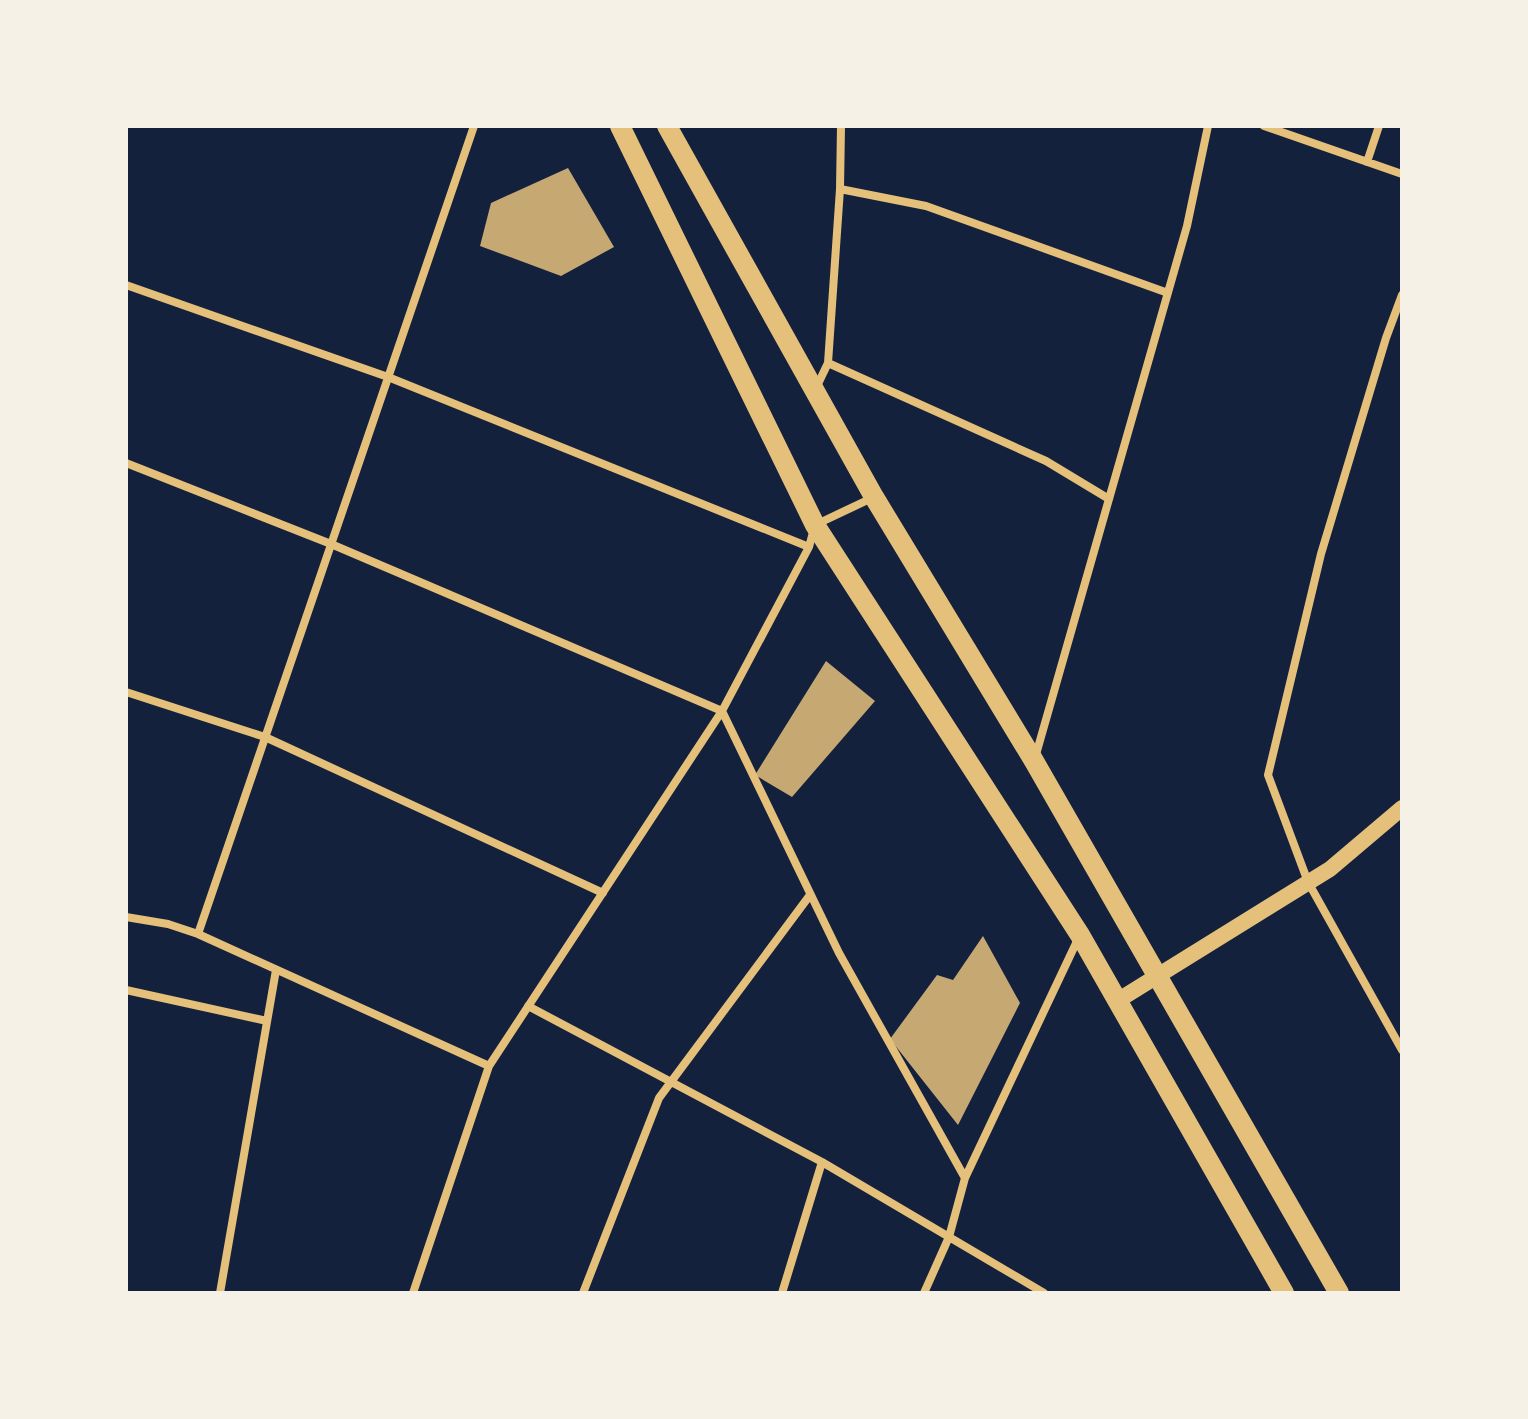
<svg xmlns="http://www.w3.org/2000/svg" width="1528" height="1419" viewBox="0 0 1528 1419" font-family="'Sofia Sans Condensed',sans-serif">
<rect width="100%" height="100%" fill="#14213d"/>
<path fill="#c6a872" d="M568,168L614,247L561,276L480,246L491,203Z
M826,661L875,701L792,797L755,775Z
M983,936L1020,1003L958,1125L890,1039L937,975L953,980Z"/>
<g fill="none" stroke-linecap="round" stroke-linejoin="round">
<path stroke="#e5c07b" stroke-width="8" d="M474,126L198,934L489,1066
M1264,126L1402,174
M1367,162L1379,126
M840,189L926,206L1168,293
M126,285L388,377L809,547
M1402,295L1386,338L1321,554L1268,775L1308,882L1402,1050
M828,363L1046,461L1109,499
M817,386L828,363L840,189L841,126
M126,463L331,544L722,711L839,953L965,1178
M126,692L265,737L603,893
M1035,758L1187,226L1208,126
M126,917L168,924L198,934
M126,990L267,1021
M528,1006L822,1162L1044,1293
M220,1293L276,970
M413,1293L489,1066L722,711L809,547L815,525L874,497
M583,1293L659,1098L810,895
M782,1293L822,1162
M924,1293L949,1237L965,1178L1078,939"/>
<path stroke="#e5c07b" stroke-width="16" d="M1117,1001L1330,869L1402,808"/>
<path stroke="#e5c07b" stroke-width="20" d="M620,126L815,525L1080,935L1284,1293
M667,126L874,497L1034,761L1339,1293"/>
</g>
<rect width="1528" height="1419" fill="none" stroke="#f6f1e7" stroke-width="256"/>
</svg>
